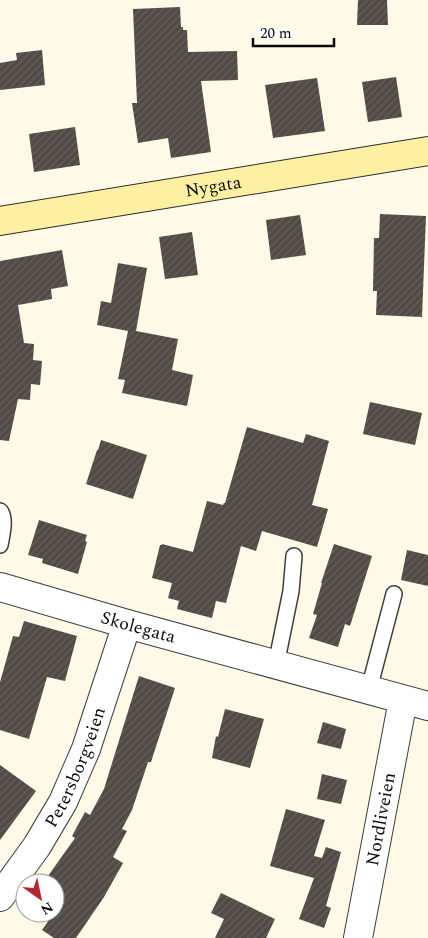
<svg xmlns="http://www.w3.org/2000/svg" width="428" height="938" viewBox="0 0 428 938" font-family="Spectral,serif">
<defs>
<pattern id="building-hatch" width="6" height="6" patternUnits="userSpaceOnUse" patternTransform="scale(1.25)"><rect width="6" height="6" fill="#524a46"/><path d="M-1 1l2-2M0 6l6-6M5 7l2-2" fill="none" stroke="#66605c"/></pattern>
</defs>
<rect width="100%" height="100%" fill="#fff9e7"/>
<path fill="url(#building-hatch)" d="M358,0H387L388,25H357Z
M180,7L181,27H183V30H187L188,52L237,51L238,80L201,81L211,152L171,158L168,138L138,143L132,103H137L133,9Z
M42,50L45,85L0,90V63L17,60L16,53Z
M396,77L402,117L368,122L362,82Z
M317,78L325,131L273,138L265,85Z
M75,127L80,165L34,172L29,134Z
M380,214L426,216L422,317L376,315L377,291H373L374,238H379Z
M300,215L306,255L271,260L266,220Z
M192,232L198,275L165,279L159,237Z
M62,250L68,286L51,289L52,299L18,305L24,343L34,344L33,360L42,361L40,385L31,384L30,400L18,399L9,441L0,440V261Z
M118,263L147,268L136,331L178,339L172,370L193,375L187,406L122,393L125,380L118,379L128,331L97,325L101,301L111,303Z
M370,402L422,413L415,445L363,434Z
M247,427L303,443L306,434L329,441L312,505L328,509L317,547L262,531L256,551L241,546L226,603L216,601L212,618L177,609L179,601L168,598L172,583L152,578L160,545H162V544L193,552L207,501L223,505L224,503H225Z
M101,440L147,455L133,499L86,484L97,450H98Z
M39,520L87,535L85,541L87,542L78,574L42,563L43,559L28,555Z
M334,544L372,556L350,626L345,624L338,647L309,638L317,615L313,614L322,583H321Z
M407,550L428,555V586L401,580Z
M24,621L77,636L65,681L47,677L29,739L0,730V682L13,636L19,637Z
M139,676L175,688L151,762H148L132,810L122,829L127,831L113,857L123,863L104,897L76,938H54L42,930L54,913H55V883H43L75,838L72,836L85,812L90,815L104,789Z
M225,709L264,719L250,768L212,758L216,736L218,737Z
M323,722L346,729L341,749L317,743Z
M0,765L36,791L0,840Z
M322,774L347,780L341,804L317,799Z
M286,809L325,820L314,856L322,858L326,847L341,852L326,906L331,908L324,928L299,919L314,878L270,866Z
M221,893L275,919L266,938H215L224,919L211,913Z"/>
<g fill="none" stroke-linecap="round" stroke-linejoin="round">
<defs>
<path id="lane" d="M0,511C6,518 2,535 0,545
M276,665L291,591L294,556
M369,689L394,594"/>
<g id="street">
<path id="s1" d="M0,587L127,624L428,706"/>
<path id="s2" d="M0,897L37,846L63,802L86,749L127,624"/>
<path id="s3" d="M358,938L403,700"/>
</g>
<g id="secondary">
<path id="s4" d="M0,221L428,151"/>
</g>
</defs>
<use href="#lane" stroke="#3d3d3d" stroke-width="18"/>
<use href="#street" stroke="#3d3d3d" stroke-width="30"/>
<use href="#secondary" stroke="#2c2c2c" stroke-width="30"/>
<use href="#lane" stroke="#fff" stroke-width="15"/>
<use href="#street" stroke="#fff" stroke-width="28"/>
<use href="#secondary" stroke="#fef0a2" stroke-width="28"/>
</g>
<g text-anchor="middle" stroke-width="5" stroke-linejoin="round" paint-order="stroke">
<g font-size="18" fill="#0a0a0a" stroke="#fff">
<text dy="6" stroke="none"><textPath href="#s4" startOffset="216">Nygata</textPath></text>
<text dy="6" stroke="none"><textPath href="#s1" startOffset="144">Skolegata</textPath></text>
<text dy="6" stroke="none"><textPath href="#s2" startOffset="151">Petersborgveien</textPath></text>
<text dy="6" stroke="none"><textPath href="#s3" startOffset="121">Nordliveien</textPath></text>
</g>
</g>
<g transform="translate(40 898) rotate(147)"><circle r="24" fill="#ffffff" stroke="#9d9d9d"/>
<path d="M0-4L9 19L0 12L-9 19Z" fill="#b62532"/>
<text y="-8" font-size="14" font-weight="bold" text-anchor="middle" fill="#0a0a0a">N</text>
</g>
<path d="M253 38v8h81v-8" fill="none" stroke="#0a0a0a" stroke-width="2.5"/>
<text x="260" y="38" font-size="15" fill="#0a0a0a" stroke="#ffffff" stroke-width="4" paint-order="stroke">20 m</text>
</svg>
